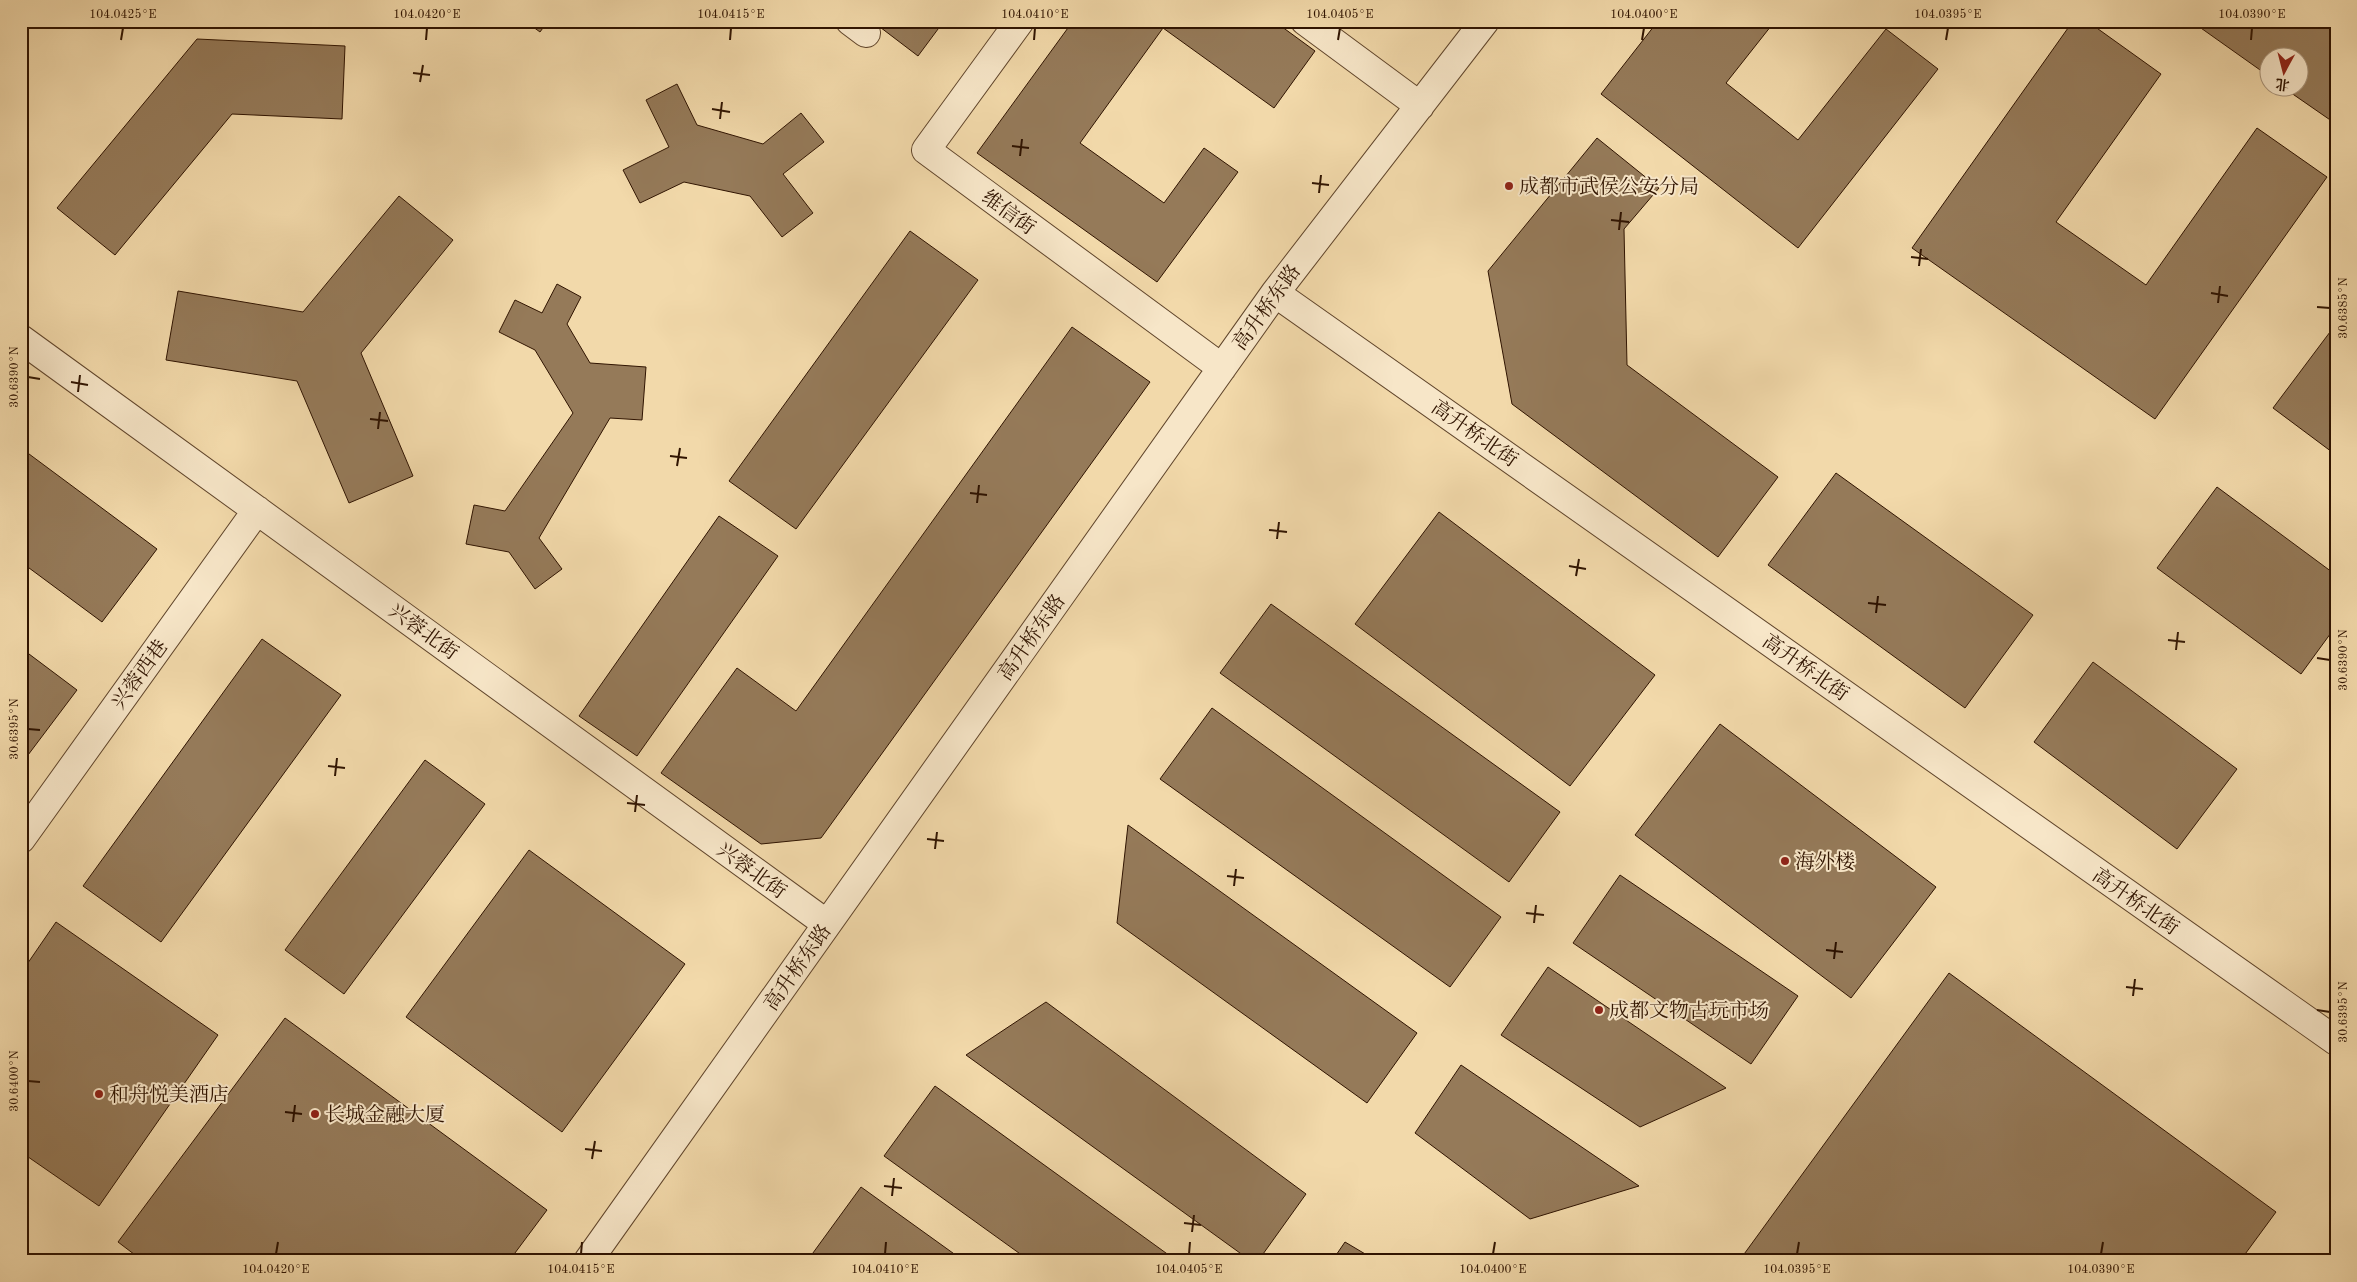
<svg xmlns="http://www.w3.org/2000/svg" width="2357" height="1282" viewBox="0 0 2357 1282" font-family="'Old Standard TT','Noto Serif SC',serif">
<rect width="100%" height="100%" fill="#f2d9aa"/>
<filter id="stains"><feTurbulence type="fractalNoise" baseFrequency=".004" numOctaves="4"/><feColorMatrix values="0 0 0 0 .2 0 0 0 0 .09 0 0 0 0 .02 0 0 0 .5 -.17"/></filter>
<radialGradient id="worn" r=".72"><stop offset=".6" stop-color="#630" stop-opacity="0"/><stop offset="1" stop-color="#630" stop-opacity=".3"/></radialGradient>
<path fill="#957a59" stroke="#301401" d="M525,21H548L540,32Z
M872,21H944L918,56Z
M1073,21H1274L1315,51L1274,108L1163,28L1080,143L1164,203L1204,148L1238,172L1157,282L977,153Z
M1658,21H1775L1726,83L1798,140L1886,29L1938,69L1798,248L1601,94Z
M2073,21H2087L2161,74L2056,222L2146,285L2257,128L2327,177L2155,419L1912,248Z
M2191,21H2336V124L2284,88H2300V58H2270V77Z
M197,39L345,46L342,119L232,114L115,255L57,208Z
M677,84L697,125L763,144L801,113L824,142L783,174L813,213L782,237L750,196L684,182L640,203L623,170L669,147L646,100Z
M1597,138L1659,188L1624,229L1627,365L1778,477L1718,557L1512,404L1488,271Z
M399,196L453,240L361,353L413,476L349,503L297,381L166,360L178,291L303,312Z
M910,231L978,280L796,529L729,481Z
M557,284L581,297L567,324L590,363L646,367L642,420L610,418L539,538L562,569L535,589L509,552L466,544L474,505L505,511L573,413L535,350L499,332L515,300L542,313Z
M1072,327L1150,382L821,838L761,844L661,773L737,668L796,711Z
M2333,328L2336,330V455L2273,408Z
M21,448L157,549L102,622L21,562Z
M1836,473L2033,615L1965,708L1768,565Z
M2217,487L2336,575V626L2301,674L2157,568Z
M1439,512L1655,675L1570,786L1355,624Z
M719,516L778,556L637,756L579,716Z
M1271,604L1560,812L1509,882L1220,673Z
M262,639L341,695L161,942L83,886Z
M21,648L77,690L22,763H21Z
M2093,662L2237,769L2177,849L2034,742Z
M1212,708L1501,917L1450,987L1160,779Z
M1720,724L1936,887L1851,998L1635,835Z
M425,760L485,804L344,994L285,950Z
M1128,825L1417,1033L1367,1103L1117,923Z
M529,850L685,964L562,1132L406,1017Z
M1620,875L1798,996L1751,1064L1573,943Z
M56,922L218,1035L99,1206L21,1152V973Z
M1548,967L1726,1088L1640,1127L1501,1035Z
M1949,973L2276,1212L2240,1261H1739Z
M1046,1002L1306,1194L1258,1261H1251L966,1055Z
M285,1018L547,1210L509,1261H143L118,1242Z
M1461,1065L1639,1186L1530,1219L1415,1133Z
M935,1086L1177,1261H1030L884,1156Z
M861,1187L964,1261H815L810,1257Z
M1345,1242L1377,1261H1332Z"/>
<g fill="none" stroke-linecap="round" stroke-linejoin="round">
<defs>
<path id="minor" d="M850,21L866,33
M1020,21L926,150L1222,368
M1305,21L1420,106
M1275,293L2336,1041
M21,339L827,924
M21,839L257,510
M588,1261L1275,293L1485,21"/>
</defs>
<use href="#minor" stroke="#60452b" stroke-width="30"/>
<use href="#minor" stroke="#f7e6c8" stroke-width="28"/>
</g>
<path fill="none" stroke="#301401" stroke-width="2" d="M121,40L123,28M426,40L427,28M730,40L731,28M1034,40L1035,28M1338,40L1340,28M1642,40L1644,28M1946,40L1948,28M2251,40L2252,28M413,73L430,75M420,82L423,65M712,109L730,112M720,119L722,102M1012,146L1029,148M1020,156L1022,139M1312,183L1329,185M1319,193L1321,175M1611,220L1629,222M1619,230L1621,212M1911,257L1928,259M1919,266L1921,249M2211,293L2228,296M2218,303L2220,286M2317,307L2330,308M28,377L40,379M71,382L88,385M78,392L80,375M370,419L388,421M378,429L380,412M670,456L687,458M677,466L680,448M970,493L987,495M977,503L979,485M1269,530L1287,532M1277,539L1279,522M1569,566L1586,569M1576,576L1579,559M1868,603L1886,605M1876,613L1878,596M2168,640L2185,642M2176,650L2178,632M2317,658L2330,660M28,729L40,730M328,766L345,768M335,776L337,758M627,803L645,805M635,812L637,795M927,839L944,841M935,849L937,832M1227,876L1244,878M1234,886L1236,869M1526,913L1544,915M1534,923L1536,905M1826,950L1843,952M1834,959L1836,942M2126,987L2143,989M2133,996L2135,979M2317,1010L2330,1012M28,1081L40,1082M285,1112L302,1114M293,1122L295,1105M585,1149L602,1151M592,1159L595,1141M884,1186L902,1188M892,1196L894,1178M1184,1223L1201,1225M1192,1232L1194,1215M276,1254L278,1242M581,1254L582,1242M885,1254L886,1242M1189,1254L1190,1242M1493,1254L1495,1242M1797,1254L1799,1242M2101,1254L2103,1242"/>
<g fill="#8f2418" stroke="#f7e6c8" stroke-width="2">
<circle cx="1509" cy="186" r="5"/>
<circle cx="1785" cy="861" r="5"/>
<circle cx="1599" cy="1010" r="5"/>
<circle cx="99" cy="1094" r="5"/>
<circle cx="315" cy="1114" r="5"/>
</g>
<g text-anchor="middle" stroke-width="4" stroke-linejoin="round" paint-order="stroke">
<g font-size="20" fill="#301401" stroke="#f7e6c8" text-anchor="start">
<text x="1519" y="193">成都市武侯公安分局</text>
<text x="1795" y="868">海外楼</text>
<text x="1609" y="1017">成都文物古玩市场</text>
<text x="109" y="1101">和舟悦美酒店</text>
<text x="325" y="1121">长城金融大厦</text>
</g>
<g font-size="20" fill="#301401" stroke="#f7e6c8">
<text transform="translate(1009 212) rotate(36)" y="7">维信街</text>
<text transform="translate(1266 307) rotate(-54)" y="7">高升桥东路</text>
<text transform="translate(1475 433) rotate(35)" y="7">高升桥北街</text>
<text transform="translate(424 631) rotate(36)" y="7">兴蓉北街</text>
<text transform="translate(1031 637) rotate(-55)" y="7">高升桥东路</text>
<text transform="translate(1806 667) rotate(35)" y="7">高升桥北街</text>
<text transform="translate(139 674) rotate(-54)" y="7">兴蓉西巷</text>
<text transform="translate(752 870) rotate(36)" y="7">兴蓉北街</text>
<text transform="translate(2136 901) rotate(35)" y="7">高升桥北街</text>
<text transform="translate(797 967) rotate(-55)" y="7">高升桥东路</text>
</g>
</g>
<rect width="2357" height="1282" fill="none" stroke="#f2d9aa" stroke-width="55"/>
<g transform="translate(2284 72) rotate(187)"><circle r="24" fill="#f7e6c8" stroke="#a79278"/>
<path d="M0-4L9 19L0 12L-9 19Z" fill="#8f2418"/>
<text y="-8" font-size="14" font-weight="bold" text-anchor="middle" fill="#301401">北</text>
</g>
<rect x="28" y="28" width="2302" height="1226" fill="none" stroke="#301401" stroke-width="2"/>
<g font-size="12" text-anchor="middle" fill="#301401">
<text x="123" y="18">104.0425°E</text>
<text x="427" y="18">104.0420°E</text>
<text x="731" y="18">104.0415°E</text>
<text x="1035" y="18">104.0410°E</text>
<text x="1340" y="18">104.0405°E</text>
<text x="1644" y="18">104.0400°E</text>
<text x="1948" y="18">104.0395°E</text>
<text x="2252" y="18">104.0390°E</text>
<text transform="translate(2343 308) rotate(-90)" y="4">30.6385°N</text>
<text transform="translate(14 377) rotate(-90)" y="4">30.6390°N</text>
<text transform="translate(2343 660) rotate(-90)" y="4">30.6390°N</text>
<text transform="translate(14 729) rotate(-90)" y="4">30.6395°N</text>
<text transform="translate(2343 1012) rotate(-90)" y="4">30.6395°N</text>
<text transform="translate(14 1081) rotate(-90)" y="4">30.6400°N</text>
<text x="276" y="1273">104.0420°E</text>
<text x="581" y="1273">104.0415°E</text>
<text x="885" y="1273">104.0410°E</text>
<text x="1189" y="1273">104.0405°E</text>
<text x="1493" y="1273">104.0400°E</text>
<text x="1797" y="1273">104.0395°E</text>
<text x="2101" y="1273">104.0390°E</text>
</g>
<rect width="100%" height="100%" filter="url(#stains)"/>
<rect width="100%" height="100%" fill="url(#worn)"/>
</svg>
